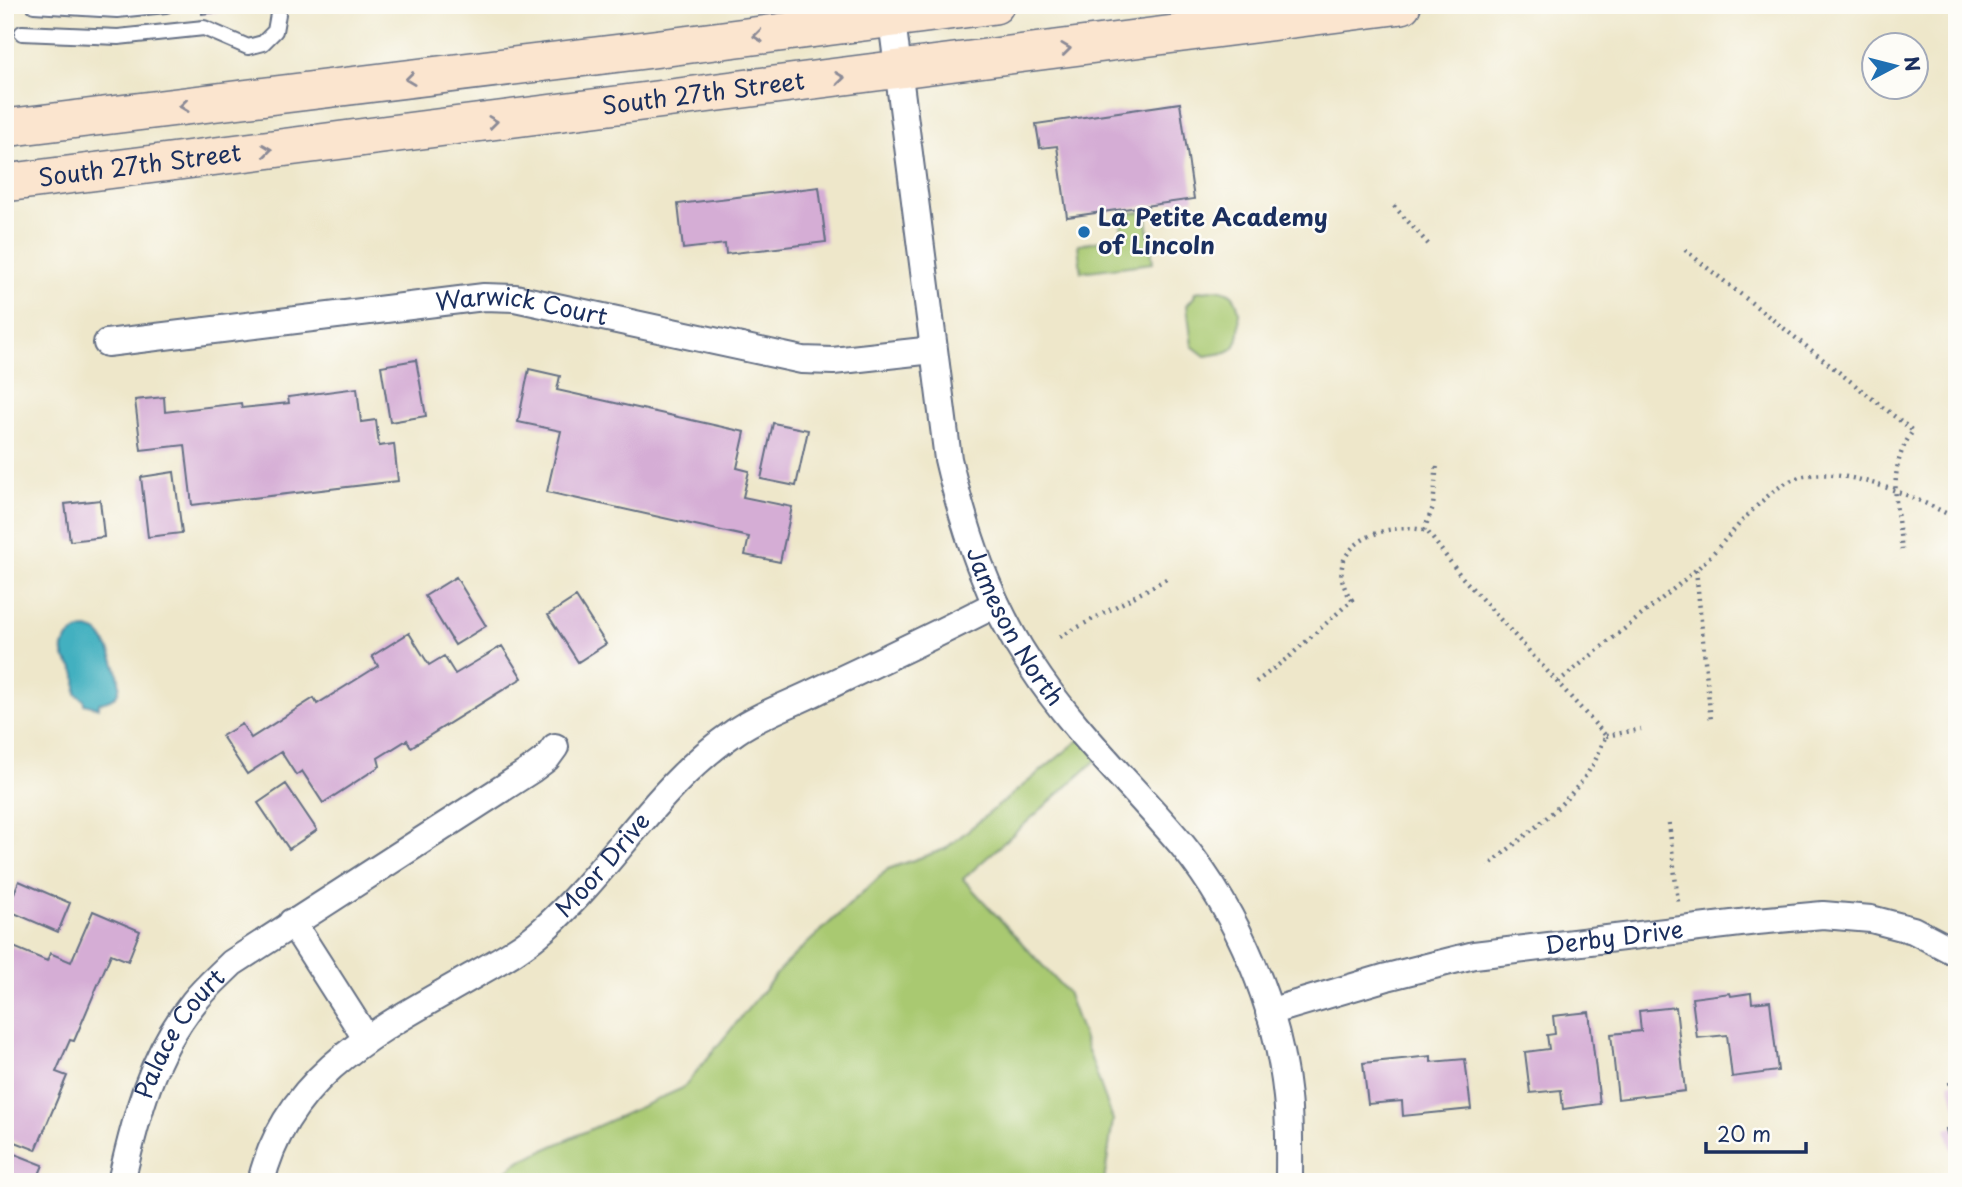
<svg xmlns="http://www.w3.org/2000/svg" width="1962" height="1187" viewBox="0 0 1962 1187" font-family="'Playpen Sans',sans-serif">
<rect width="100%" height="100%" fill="#fdfcf7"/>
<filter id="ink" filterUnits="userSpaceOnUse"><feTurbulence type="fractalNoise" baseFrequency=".0143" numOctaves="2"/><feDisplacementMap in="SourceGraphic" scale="14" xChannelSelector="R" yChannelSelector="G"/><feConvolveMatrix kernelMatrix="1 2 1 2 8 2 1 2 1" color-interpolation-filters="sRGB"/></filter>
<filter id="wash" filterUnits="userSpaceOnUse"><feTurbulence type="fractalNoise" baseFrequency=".00686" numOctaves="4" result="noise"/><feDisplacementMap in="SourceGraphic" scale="28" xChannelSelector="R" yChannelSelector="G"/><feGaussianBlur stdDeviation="1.57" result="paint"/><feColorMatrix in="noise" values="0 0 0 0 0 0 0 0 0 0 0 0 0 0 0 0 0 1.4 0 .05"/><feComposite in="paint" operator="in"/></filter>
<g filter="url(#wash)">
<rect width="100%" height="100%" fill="#eee7ca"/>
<path fill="#a9c971" stroke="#627c68" stroke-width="2" d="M1146,211L1153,263L1081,272L1078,244L1123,238L1120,214Z
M1217,289C1222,290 1228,291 1232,295C1242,305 1242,340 1232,349C1225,355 1214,354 1205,356L1192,346L1187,305L1194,297L1195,292Z
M1084,736L1102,755L963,879L1067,992L1113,1120L1104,1182H494L517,1162L683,1088L784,965L888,869L945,849Z"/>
<path fill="#43b0c0" stroke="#2f708f" stroke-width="2" d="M88,629C91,630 95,631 98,633C108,642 124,680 118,692C115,700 106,702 99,703V708L84,704V700L76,694C75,686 78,679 75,672C73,666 68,664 65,659C57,643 73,629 88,629Z"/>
<g id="blocks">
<path fill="#d5add5" d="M201,5H242V9L202,14Z
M1180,103L1194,199L1067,217L1057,146L1040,148L1036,124Z
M819,187L826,242L726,254L725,244L683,249L678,204Z
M416,360L426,416L390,422L381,366Z
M529,369L560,376L557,390L745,432L737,468L749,471L743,497L792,507L780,562L745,555L749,537L547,492L561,431L518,422Z
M357,388L361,422L376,420L379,446L394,444L398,481L192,505L185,445L141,450L135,400L164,397L165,412L241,403L242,408L289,403L288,397Z
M773,423L808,430L796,486L761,479Z
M174,472L182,533L148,537L141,477Z
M100,500L104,537L70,541L65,504Z
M456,577L486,626L455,645L425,596Z
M576,597L606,644L578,662L548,615Z
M409,633L429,665L444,656L455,674L502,646L522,678L411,747L407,740L378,758L380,766L323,803L302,771L296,775L281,752L247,774L222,736L242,724L251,738L314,698L317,704L378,666L372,656Z
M286,784L317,830L289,849L258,803Z
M19,881L70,903L58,932L7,910Z
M93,911L140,931L128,961L111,954L74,1041L70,1040L56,1072L67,1076L36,1150L5,1138V955L9,945L47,961L50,953L71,962Z
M1730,993L1731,996L1751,993L1752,1003L1770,1001L1778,1071L1732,1077L1727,1035L1697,1038L1692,998Z
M1676,1007L1685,1091L1618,1099L1611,1034L1641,1031L1639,1011Z
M1589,1012L1600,1104L1563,1109L1561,1090L1530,1093L1525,1052L1549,1049L1547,1035L1555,1034L1553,1016Z
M1431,1056V1062L1465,1059L1471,1109L1403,1116L1402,1101L1368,1104L1363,1063Z
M1957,1081V1109H1956L1949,1083Z
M1957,1126V1167H1956L1946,1129Z
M5,1150L43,1165L36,1182H5Z"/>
</g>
</g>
<g filter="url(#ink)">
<use href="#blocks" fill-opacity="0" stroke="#656f84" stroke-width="2"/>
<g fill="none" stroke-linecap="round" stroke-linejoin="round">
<defs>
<path id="service" d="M34,5L117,10L166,5
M22,33L118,37L204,28L248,47L263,43L275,31L278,14L275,5"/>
<g id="minor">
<path id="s1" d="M890,5L948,459C965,531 988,601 1030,664C1073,731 1132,785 1183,846C1239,915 1278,1009 1287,1097C1290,1125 1289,1154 1289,1182"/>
<path id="s2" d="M107,343L484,297L515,298L802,360L833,361L933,350"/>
<path d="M292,922L366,1038"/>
<path id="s3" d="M1269,1012L1387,977L1474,955L1757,921L1823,915L1871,919L1913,930L1957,953"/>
<path id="s4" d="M121,1182C136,1117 151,1055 194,1002C205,988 219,976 232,963L531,770L547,758L555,747"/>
<path id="s5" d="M261,1182C287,1073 381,1029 469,978C495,963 522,949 544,929C613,867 658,784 735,732C759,715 789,705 815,692C876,663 936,635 996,604"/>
</g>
<g id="secondary">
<path d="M5,128L645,50L995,5"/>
<path id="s6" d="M5,183L1402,5"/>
</g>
</defs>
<use href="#service" stroke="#656f84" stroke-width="18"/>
<use href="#minor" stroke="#656f84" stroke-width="30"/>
<use href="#secondary" stroke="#656f84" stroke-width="40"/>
<path stroke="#656f84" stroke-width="4.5" stroke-dasharray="2 5" stroke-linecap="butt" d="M1394,206L1430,246
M1685,250L1913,431C1886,468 1897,507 1902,550
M1424,530L1433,507L1437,462
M1696,570L1711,721
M1060,637L1170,577
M1256,682L1290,656L1352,600C1315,550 1384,518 1427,531L1461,576L1606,736C1601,745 1598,757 1592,766C1568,806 1523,836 1488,866
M1558,682C1605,644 1653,607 1698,568C1727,542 1764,487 1800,477C1844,465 1918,498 1957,519
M1606,736L1641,729
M1669,823L1678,902"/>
<use href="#service" stroke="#fff" stroke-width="14"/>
<use href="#minor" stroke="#fff" stroke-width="26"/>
<use href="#secondary" stroke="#fbe5cf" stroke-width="37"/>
</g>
<defs><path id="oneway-chevron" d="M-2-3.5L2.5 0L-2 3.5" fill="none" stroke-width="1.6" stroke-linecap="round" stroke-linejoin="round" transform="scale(1.75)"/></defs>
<g stroke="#8b8a96">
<use href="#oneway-chevron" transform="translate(758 36) rotate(173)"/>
<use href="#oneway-chevron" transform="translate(1066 49) rotate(-7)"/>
<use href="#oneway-chevron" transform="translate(840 78) rotate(-7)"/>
<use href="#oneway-chevron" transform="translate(410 79) rotate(173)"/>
<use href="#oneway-chevron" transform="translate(184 106) rotate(173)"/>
<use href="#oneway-chevron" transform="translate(493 122) rotate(-7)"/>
<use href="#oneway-chevron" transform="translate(267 150) rotate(-7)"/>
</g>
</g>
<circle fill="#1f6fb2" stroke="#fdfcf7" stroke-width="2.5" cx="1084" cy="232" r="7"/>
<g text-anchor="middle" stroke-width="5" stroke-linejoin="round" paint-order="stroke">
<g font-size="24" fill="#1b2f5e" stroke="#fdfcf7">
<text dy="8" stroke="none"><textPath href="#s6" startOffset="704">South 27th Street</textPath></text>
<text dy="8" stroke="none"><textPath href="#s6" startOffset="136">South 27th Street</textPath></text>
<text dy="8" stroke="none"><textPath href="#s2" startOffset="418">Warwick Court</textPath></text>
<text dy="8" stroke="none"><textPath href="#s1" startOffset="639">Jameson North</textPath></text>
<text dy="8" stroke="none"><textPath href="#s5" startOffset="478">Moor Drive</textPath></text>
<text dy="8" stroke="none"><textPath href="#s3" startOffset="354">Derby Drive</textPath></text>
<text dy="8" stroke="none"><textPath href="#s4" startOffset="161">Palace Court</textPath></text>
</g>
<g font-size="24" font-weight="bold" fill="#1b2f5e" stroke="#fdfcf7" text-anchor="start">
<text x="1098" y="226">La Petite Academy<tspan x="1098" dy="28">of Lincoln</tspan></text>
</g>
</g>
<rect width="1962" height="1187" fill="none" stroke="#fdfcf7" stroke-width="28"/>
<g transform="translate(1895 66) rotate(83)"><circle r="33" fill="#fdfcf7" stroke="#a3aaba" stroke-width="2"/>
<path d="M0-5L12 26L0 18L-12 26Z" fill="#1f6fb2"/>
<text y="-10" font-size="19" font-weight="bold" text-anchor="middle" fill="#1b2f5e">N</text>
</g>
<path d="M1706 1142v10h100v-10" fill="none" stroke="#1b2f5e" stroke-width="3.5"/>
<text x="1717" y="1142" font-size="21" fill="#1b2f5e" stroke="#fdfcf7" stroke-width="5" paint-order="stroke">20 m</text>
</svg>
